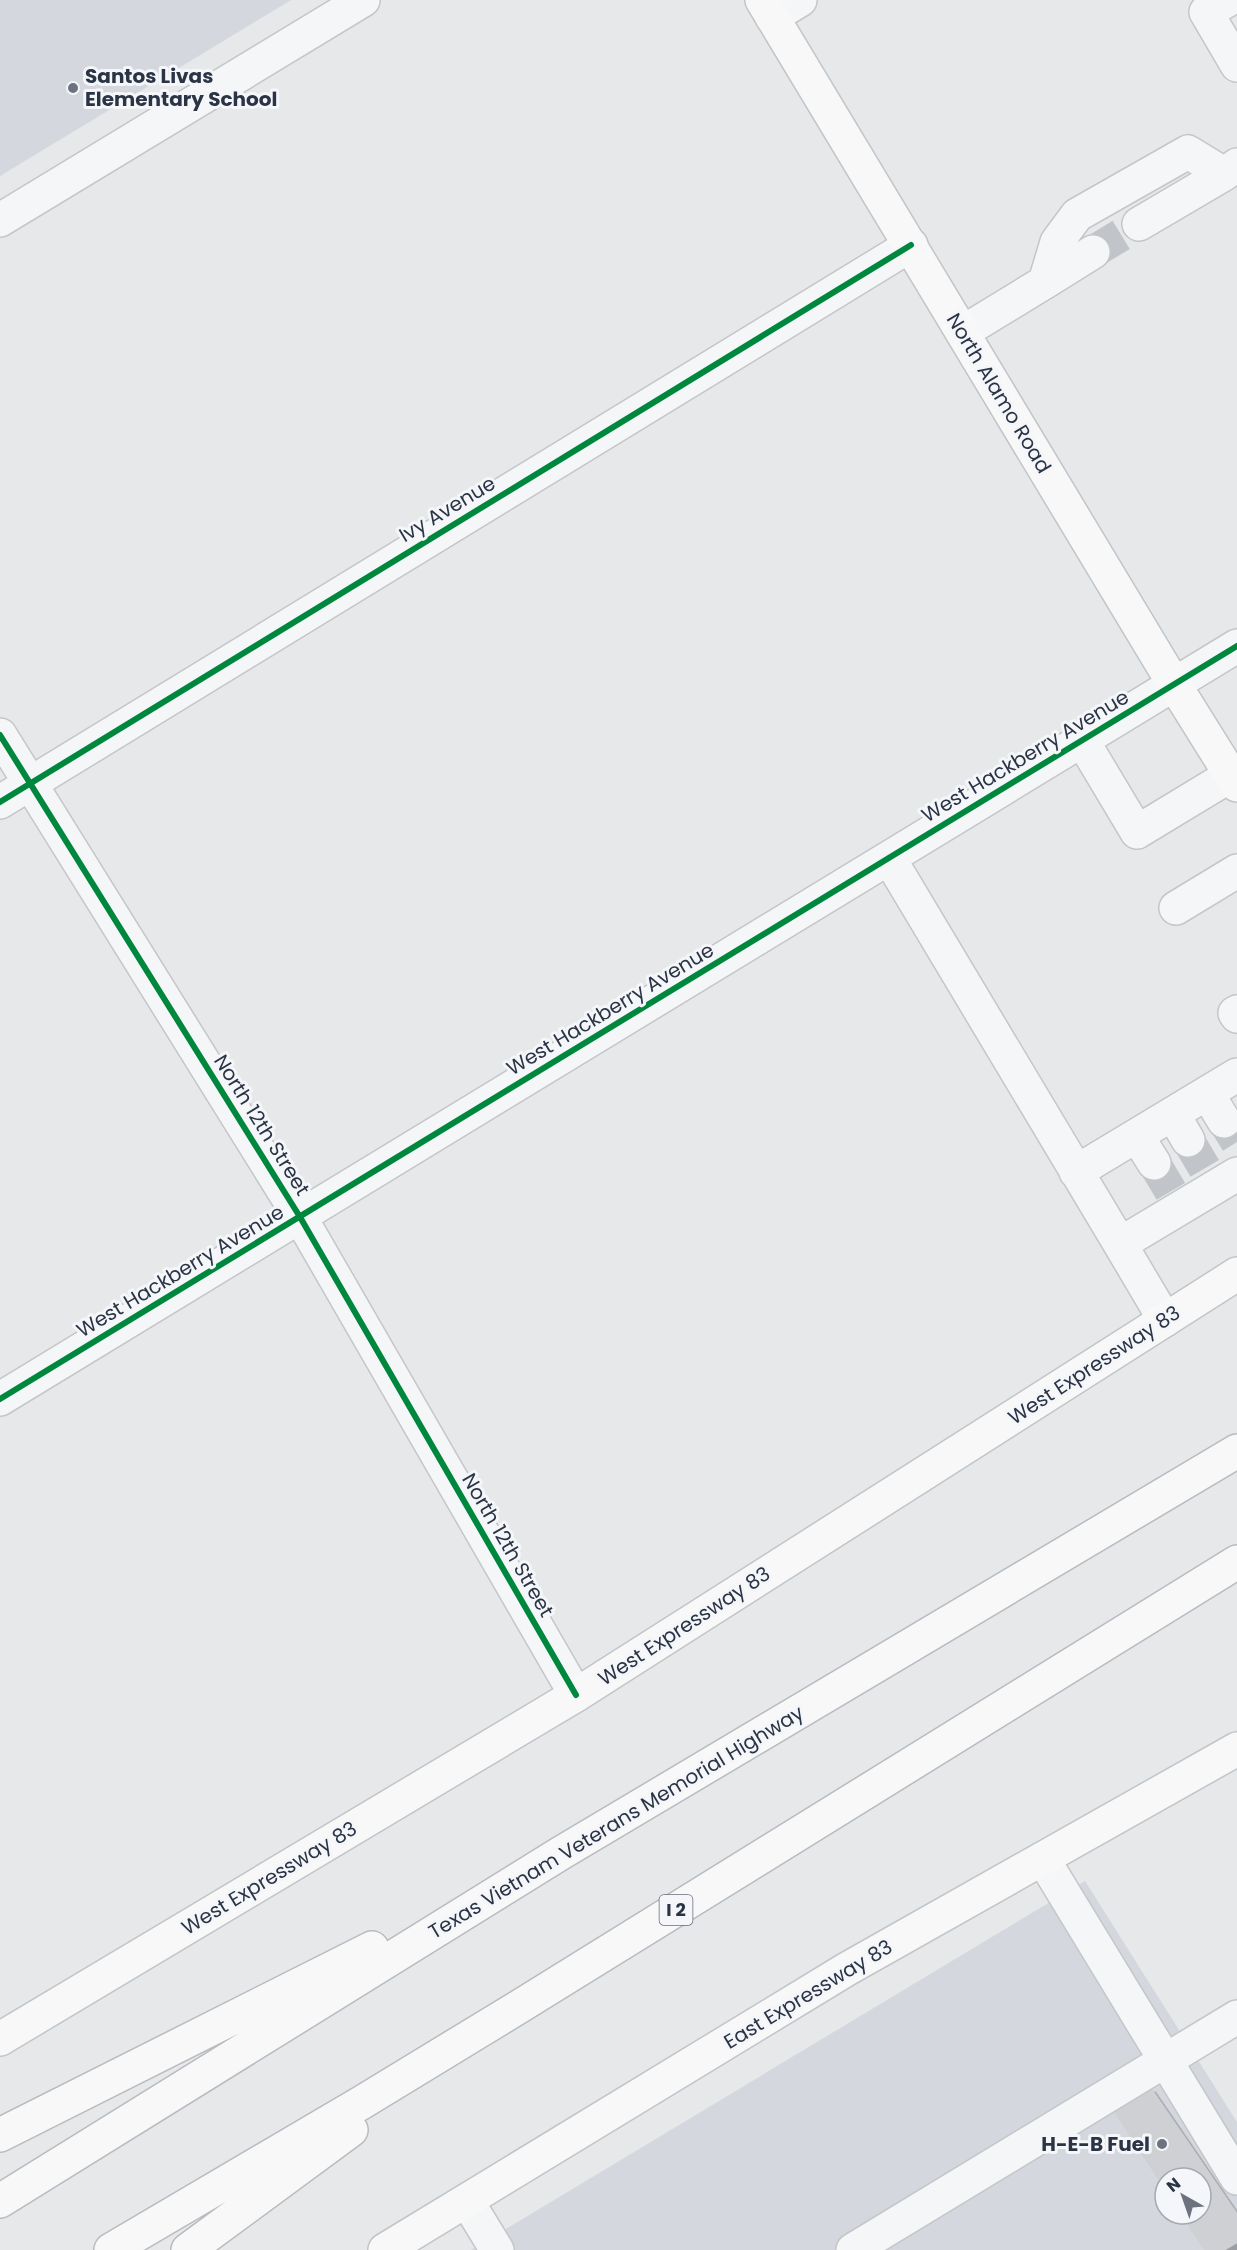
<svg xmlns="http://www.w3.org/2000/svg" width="1237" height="2250" viewBox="0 0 1237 2250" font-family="Poppins,sans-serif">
<defs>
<filter id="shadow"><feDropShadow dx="5.5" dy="5.5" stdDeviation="0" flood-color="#0004"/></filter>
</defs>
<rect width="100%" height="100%" fill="#e6e8ea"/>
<path fill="#d4d7dd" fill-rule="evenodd" d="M0,0H291L0,176Z
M1085,1881L1237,2122V2250H471ZM1165,2178H1201V2214H1165Z"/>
<path fill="#ced0d3" filter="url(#shadow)" d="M1150,2086L1237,2213V2243L1225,2250H1204L1180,2214H1201V2178H1165V2190L1112,2109Z"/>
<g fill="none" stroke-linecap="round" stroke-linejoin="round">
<path stroke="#c1c4c9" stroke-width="33" stroke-dasharray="33 16" stroke-linecap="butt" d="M1093,252L1139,224
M1224,1121L1237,1142
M1188,1140L1208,1174
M1154,1163L1173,1195"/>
<defs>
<path id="minor" d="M1228,0L1206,12L1237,65
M772,17L800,0
M0,220L363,0
M1139,224L1224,174
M1045,282L1093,252
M963,332L1045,282L1057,242L1077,215L1188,152L1224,174L1237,165
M0,735L300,1217L576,1695
M1082,740L1137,832L1231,775
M0,802L911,245
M889,858L1120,1244
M1176,908L1237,871
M1237,1012L1235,1013L1237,1016
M1207,1093L1224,1121
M1173,1114L1188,1140
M1137,1136L1154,1163
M1076,1172L1237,1075
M1165,1320L1120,1244L1237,1174
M0,1399L1237,646
M1043,1859L1237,2178
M467,2201L497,2250
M853,2250L1237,2017"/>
<path id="major" d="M762,0L1174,684L1237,785
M0,2039L576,1695L1237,1274
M385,2250L847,1969L1237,1749"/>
<path id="highway" d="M0,2135L372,1948
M0,2201L561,1853L1237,1451
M111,2250L361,2103L517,2008L1237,1562
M188,2250L351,2130"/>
</defs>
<use href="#minor" stroke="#c4c6c8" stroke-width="36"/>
<use href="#major" stroke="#c2c5c8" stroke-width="36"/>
<use href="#highway" stroke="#b8bbbf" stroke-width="36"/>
<use href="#minor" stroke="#f5f6f7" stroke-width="33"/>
<use href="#major" stroke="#f8f8f8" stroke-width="33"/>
<use href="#highway" stroke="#f8f8f8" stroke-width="33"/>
<defs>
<path id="cycleway" d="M0,735L300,1217L576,1695
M0,802L911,245
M0,1399L1237,646"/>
</defs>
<use href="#cycleway" stroke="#f4f6f9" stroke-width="10"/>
<use href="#cycleway" stroke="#00873e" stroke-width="6"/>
</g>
<g fill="#6c737f" stroke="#f4f6f9" stroke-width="2">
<circle cx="73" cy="88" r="6"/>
<circle cx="1162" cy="2144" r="6"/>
</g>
<g text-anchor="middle" stroke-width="6" stroke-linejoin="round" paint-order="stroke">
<rect fill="#f4f6f9" stroke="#676e7b" stroke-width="1.5" x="659.5" y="1895" width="33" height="30" rx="4.5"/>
<g font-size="18" font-weight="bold" fill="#2b3445">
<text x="676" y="1916">I 2</text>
</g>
<g font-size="20" font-weight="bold" fill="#2b3445" stroke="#f4f6f9" text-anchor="start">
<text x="85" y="83">Santos Livas<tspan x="85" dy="23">Elementary School</tspan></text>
<text x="1150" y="2151" text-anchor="end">H-E-B Fuel</text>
</g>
<g font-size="20" fill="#2b3445" stroke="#f4f6f9">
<text transform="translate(999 393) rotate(59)" y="7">North Alamo Road</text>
<text transform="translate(447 509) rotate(-31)" y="7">Ivy Avenue</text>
<text transform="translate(1025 756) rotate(-31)" y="7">West Hackberry Avenue</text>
<text transform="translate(610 1009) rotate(-31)" y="7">West Hackberry Avenue</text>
<text transform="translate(262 1125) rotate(58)" y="7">North 12th Street</text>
<text transform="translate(180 1271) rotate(-31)" y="7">West Hackberry Avenue</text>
<text transform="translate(1094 1365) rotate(-33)" y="7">West Expressway 83</text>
<text transform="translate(508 1545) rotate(60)" y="7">North 12th Street</text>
<text transform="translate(684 1626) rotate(-33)" y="7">West Expressway 83</text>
<text transform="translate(616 1822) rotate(-31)" y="7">Texas Vietnam Veterans Memorial Highway</text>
<text transform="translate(269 1878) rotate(-31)" y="7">West Expressway 83</text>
<text transform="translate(808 1994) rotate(-31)" y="7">East Expressway 83</text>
</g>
</g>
<g transform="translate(1183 2196) rotate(320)"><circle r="28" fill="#f4f6f9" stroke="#a4a8b1" stroke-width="1.5"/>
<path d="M0-4.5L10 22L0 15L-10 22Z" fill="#6c737f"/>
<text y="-9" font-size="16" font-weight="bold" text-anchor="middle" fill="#2b3445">N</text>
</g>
</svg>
